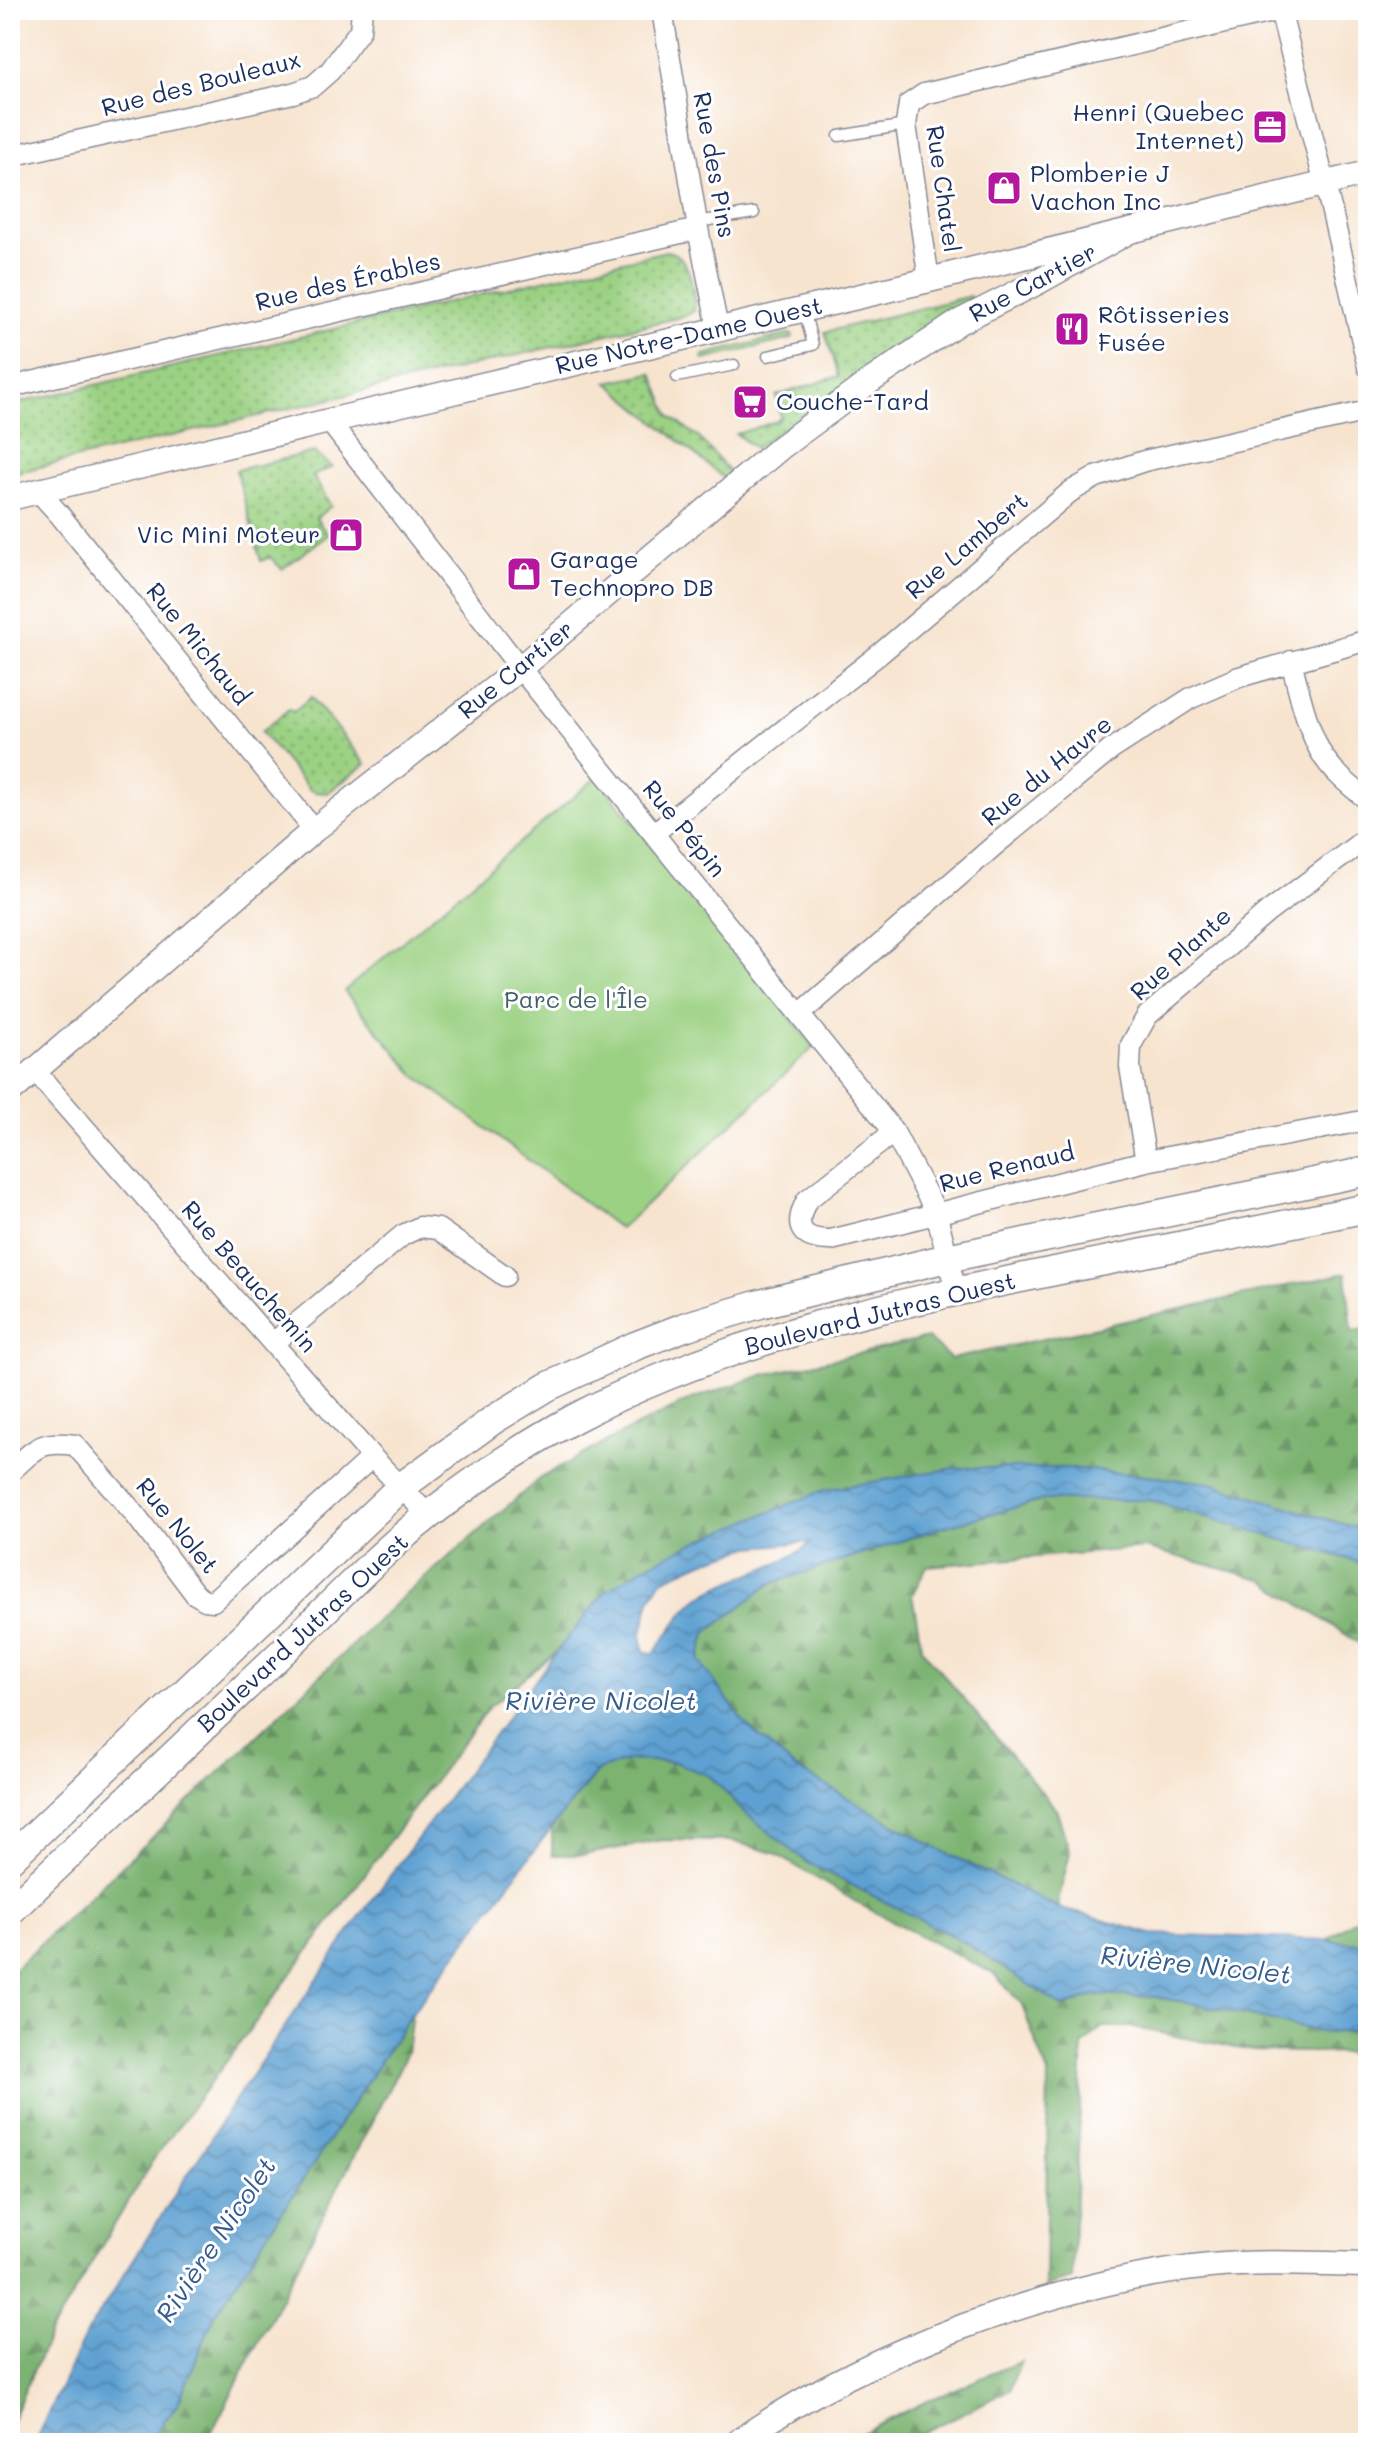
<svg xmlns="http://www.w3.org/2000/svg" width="1378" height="2453" viewBox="0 0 1378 2453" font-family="Mali,sans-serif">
<defs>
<pattern id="grass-dots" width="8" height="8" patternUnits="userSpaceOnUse" patternTransform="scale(2)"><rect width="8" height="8" fill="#9bd183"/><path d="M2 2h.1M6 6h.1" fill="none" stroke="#7eaa6e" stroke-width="1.8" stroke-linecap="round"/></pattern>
<pattern id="forest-firs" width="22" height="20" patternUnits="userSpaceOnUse" patternTransform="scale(2)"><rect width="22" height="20" fill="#7cb371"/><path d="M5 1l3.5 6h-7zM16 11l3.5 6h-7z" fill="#659260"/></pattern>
<pattern id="water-waves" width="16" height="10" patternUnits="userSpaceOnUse" patternTransform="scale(2)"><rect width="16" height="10" fill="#5da0d1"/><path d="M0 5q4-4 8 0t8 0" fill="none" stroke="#4c83ad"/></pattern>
</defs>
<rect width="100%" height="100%" fill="#fff"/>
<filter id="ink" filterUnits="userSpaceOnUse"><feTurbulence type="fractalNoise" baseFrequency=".0125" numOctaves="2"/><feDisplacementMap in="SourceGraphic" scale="16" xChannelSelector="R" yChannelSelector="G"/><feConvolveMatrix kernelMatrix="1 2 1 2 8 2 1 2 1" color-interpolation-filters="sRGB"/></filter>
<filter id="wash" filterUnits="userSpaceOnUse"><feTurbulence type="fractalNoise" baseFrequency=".006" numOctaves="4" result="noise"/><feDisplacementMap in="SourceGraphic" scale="32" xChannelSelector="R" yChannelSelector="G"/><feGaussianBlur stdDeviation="1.8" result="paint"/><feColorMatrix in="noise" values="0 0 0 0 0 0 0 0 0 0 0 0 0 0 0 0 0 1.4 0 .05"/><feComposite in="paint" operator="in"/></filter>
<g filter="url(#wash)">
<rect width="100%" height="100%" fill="#f7e4cf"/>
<path fill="url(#grass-dots)" stroke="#5b8070" stroke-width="2" d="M666,251C691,255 692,285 695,306L694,311L685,316L10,474V405Z
M970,296V299L755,448L736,434L777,421L781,417L776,396L839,376L825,332Z
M791,334L793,337L791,339L704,360L702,358L703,355Z
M652,373L670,416L698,437L728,470L729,476L725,479L607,382Z
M314,452L332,467L313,476L331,506L316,518L328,535L282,569L270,557L261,561L236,470Z
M311,697L366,764L327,793L314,792L309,789L261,732L289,709L293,712Z"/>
<path fill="url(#forest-firs)" stroke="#4c7168" stroke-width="2" d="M1346,1273L1352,1331L1368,1329V1532L1210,1483L1070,1468H955L605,1592L557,1651L489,1707L151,2163L50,2333L10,2424V1973L397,1602L540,1478L617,1436L692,1399L763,1375L927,1338L951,1359Z
M1044,1500H1149L1368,1565V1649L1261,1579L1145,1548L927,1566L912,1595L922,1649L1056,1809L1070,1852L1057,1907L942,1851L795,1768L746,1725L699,1661L706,1633L770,1584L946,1526Z
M630,1760L674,1762L710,1776L744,1812L964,1942L1063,2007L1095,1995L1156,1997L1202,2005L1325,2033L1368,2030V2053L1252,2051L1130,2027H1102L1083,2045L1072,2279L1045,2287L1048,2074L1021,2003L994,1974L861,1905L774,1853L732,1841L663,1840L582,1855H552V1827L598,1770Z
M1368,1910V1944L1327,1940Z
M412,2013L407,2053L206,2443H148L178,2403L214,2316Z
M1021,2361L1010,2390L902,2443H843L925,2402Z"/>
<path fill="#9bd183" stroke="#5b8070" stroke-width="2" d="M597,777L814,1047L620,1229L415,1075L344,991Z"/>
<path fill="url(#water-waves)" stroke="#3c6898" stroke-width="2" fill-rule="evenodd" d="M955,1468H1070L1210,1483L1368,1532V1565L1149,1500H1044L946,1526L770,1584L706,1633L699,1660L746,1725L795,1768L942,1851L1057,1907L1151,1934L1327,1940L1368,1944V2030L1325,2033L1202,2005L1155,1997L1095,1995L1063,2007L964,1942L808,1863L744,1812L710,1776L674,1762L630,1760L598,1770L552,1827L412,2013L214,2316L178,2403L148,2443H34L86,2334L239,2094L360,1916L557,1651L605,1592L643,1567L698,1541L824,1490ZM811,1542C788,1566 727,1577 696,1600C683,1609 665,1639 654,1653L645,1652L641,1637L650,1600L662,1580L702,1562L751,1547Z"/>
</g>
<g filter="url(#ink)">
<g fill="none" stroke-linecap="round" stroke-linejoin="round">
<defs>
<path id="service" d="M839,136L906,125
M697,222L754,213
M768,356L813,345L804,310
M677,377L734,365"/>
<path id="minor" d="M662,10L698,229L718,329
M1280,10L1331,208L1368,367
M10,156L293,93L313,86L330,71L360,30L362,10
M929,280L906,125L909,104L924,94L1280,10
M10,387L698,229
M329,421L520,668L894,1132L936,1212L956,1291
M39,492L59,514L314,830
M1291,661C1299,691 1306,724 1320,751C1331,771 1350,786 1368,800
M654,833L882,652L1070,492L1096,477L1144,461L1368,411
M800,1014L996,844L1112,749L1191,698L1239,677L1368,640
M34,1070L372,1457L428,1515
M894,1132L807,1200C792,1228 802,1240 831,1240L1146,1161L1368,1120
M1146,1161L1130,1067L1131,1045L1147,1016L1268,912L1368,837
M273,1343L403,1235L420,1227L438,1229L505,1276
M10,1472C36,1449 38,1440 75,1445L134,1513L195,1594L205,1600L213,1601L372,1457"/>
<path id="tertiary" d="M10,498L329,421L929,280L1368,173
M10,1092L314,830L520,668L781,447L869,382L959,322L1038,282L1128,232
M736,2443C864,2353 1054,2282 1210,2266C1262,2261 1316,2264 1368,2265"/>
<path id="secondary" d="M10,1859L401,1487L493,1420L547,1387L635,1346L687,1326L760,1304L947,1258L1368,1171
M10,1911C98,1827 186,1743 274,1660C324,1612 376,1556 430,1514C475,1479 525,1445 575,1418C723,1340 888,1305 1050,1272C1156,1251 1262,1229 1368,1208"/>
</defs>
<use href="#service" stroke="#898a96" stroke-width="13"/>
<use href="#minor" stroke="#898a96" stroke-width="23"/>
<use href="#tertiary" stroke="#898a96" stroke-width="27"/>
<use href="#secondary" stroke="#898a96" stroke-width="31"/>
<use href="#service" stroke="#fff" stroke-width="10"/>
<use href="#minor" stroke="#fff" stroke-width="20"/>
<use href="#tertiary" stroke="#fff" stroke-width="24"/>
<use href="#secondary" stroke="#fff" stroke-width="28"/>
</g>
</g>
<defs>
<symbol id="office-square" viewBox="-11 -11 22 22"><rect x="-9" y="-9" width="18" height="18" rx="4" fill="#b5179e" stroke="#fff"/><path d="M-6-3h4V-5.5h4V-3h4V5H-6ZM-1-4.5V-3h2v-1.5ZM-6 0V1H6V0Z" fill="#fff"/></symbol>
<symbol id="shop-square" viewBox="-11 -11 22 22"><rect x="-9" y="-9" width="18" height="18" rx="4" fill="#b5179e" stroke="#fff"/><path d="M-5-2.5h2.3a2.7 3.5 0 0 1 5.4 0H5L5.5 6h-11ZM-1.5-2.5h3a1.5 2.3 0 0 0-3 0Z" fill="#fff"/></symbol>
<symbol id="restaurant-square" viewBox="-11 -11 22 22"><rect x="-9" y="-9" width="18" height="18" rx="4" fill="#b5179e" stroke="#fff"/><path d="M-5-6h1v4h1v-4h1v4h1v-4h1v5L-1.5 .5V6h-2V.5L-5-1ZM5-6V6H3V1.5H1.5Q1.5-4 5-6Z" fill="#fff"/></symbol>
<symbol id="supermarket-square" viewBox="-11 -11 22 22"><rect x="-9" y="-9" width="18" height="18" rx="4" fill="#b5179e" stroke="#fff"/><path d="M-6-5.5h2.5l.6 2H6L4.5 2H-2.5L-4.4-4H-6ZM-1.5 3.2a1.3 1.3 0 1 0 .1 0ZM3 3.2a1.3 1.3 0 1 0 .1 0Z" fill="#fff"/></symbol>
</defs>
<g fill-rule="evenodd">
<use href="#office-square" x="1250" y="107" width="40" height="40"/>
<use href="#shop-square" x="984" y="168" width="40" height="40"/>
<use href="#restaurant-square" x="1052" y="309" width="40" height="40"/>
<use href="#supermarket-square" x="730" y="382" width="40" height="40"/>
<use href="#shop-square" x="326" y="515" width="40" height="40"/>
<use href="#shop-square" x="504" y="554" width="40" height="40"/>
</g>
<g text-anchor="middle" stroke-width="6" stroke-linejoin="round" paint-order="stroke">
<g font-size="24" fill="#1b2f5e" stroke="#fff">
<text transform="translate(201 84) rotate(-14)" y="8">Rue des Bouleaux</text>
<text transform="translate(714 165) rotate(80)" y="8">Rue des Pins</text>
<text transform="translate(943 189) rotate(82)" y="8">Rue Chatel</text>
<text transform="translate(348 282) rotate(-13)" y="8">Rue des Érables</text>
<text transform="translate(1033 283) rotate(-28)" y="8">Rue Cartier</text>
<text transform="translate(689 336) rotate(-13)" y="8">Rue Notre-Dame Ouest</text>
<text transform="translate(967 546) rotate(-40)" y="8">Rue Lambert</text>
<text transform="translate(198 644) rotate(51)" y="8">Rue Michaud</text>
<text transform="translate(516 670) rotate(-39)" y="8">Rue Cartier</text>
<text transform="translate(1047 771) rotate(-39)" y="8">Rue du Havre</text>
<text transform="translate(684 829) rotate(51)" y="8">Rue Pépin</text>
<text transform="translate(1181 954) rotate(-42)" y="8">Rue Plante</text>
<text transform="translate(1007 1168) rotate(-14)" y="8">Rue Renaud</text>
<text transform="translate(249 1277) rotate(49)" y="8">Rue Beauchemin</text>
<text transform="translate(880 1314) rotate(-14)" y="8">Boulevard Jutras Ouest</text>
<text transform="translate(177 1526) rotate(51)" y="8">Rue Nolet</text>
<text transform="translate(303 1633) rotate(-43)" y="8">Boulevard Jutras Ouest</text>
</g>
<g font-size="24" fill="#1b2f5e" stroke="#fff" text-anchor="start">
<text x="1244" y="121" text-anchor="end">Henri (Quebec<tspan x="1244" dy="28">Internet)</tspan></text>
<text x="1030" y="182">Plomberie J<tspan x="1030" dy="28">Vachon Inc</tspan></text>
<text x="1098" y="323">Rôtisseries<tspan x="1098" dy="28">Fusée</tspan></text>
<text x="776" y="410">Couche-Tard</text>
<text x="320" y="543" text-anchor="end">Vic Mini Moteur</text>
<text x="550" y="568">Garage<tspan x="550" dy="28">Technopro DB</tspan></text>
</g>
<g font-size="24" fill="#416069" stroke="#fff">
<text x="576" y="1008">Parc de l'Île</text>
</g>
<g font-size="26" font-style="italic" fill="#355c8c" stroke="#fff">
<text x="601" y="1710">Rivière Nicolet</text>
<text transform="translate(1196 1965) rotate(6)" y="9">Rivière Nicolet</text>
<text transform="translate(216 2240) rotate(-56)" y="9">Rivière Nicolet</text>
</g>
</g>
<rect width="1378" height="2453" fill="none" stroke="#fff" stroke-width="40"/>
</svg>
